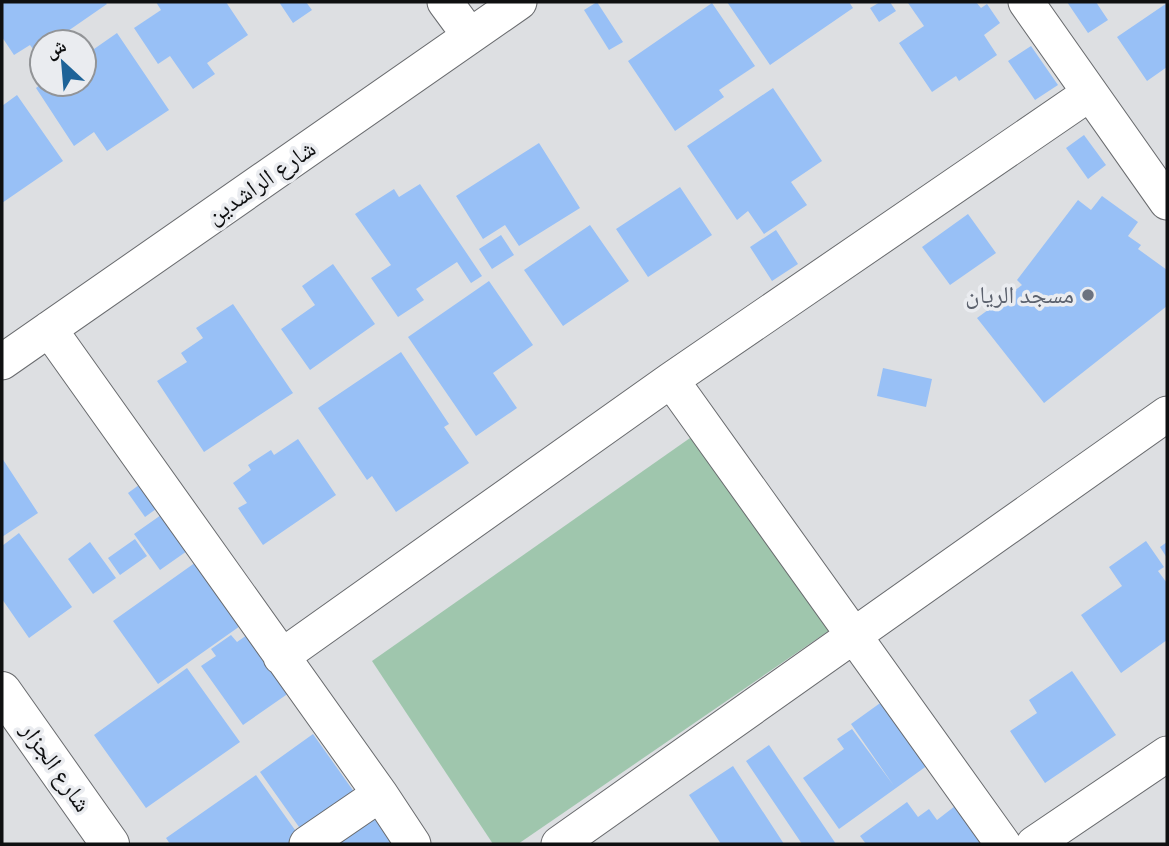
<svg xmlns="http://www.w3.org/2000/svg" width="1169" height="846" viewBox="0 0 1169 846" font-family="'Source Serif 4','Noto Naskh Arabic',serif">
<rect width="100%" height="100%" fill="#dddfe2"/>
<path fill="#9fc6ad" d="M710,424L846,619L518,844H493L372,661Z"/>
<path fill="#98c0f6" d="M2,2H105L107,4L52,42H42V49L36,53L30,45L14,55L2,37Z
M156,2H226L248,35L207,63L215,74L193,89L170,56L158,64L134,28L161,10Z
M279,2H306L312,10L293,23Z
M597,2L623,42L609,50L584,10Z
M727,2H849L853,8L770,65Z
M880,2H890L896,11L879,22L870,8Z
M911,2H976L981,8L987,4L1000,23L984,35L997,55L959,81L956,76L932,92L899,43L924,26L908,3Z
M1067,2H1096L1108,20L1088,33Z
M712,3L755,66L719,90L724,97L675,131L628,61Z
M1167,3V67L1147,81L1117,37Z
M117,33L169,110L107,151L94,132L74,146L36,88L41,84H84V56Z
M1031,46L1058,85L1035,100L1008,61Z
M773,88L822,161L791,182L807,205L764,234L748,211L737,220L687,146Z
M17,95L63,161L2,203V106Z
M1084,135L1106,165L1088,179L1066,148Z
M539,143L580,208L519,246L505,225L483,239L456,196Z
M420,184L482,276L471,283L457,262L416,289L424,300L398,317L371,278L391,265L355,214L394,189L399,197Z
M680,187L712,235L648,277L616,229Z
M1102,196L1138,222L1128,236L1141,245L1138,249L1167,270V306L1044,403L977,318L1022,285L1017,280L1078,200L1091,210Z
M968,214L996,253L950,285L922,247Z
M590,225L629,281L563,326L524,270Z
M776,230L798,264L772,281L750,247Z
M501,235L514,255L492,269L479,249Z
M333,264L375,324L310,370L281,329L315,305L302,286Z
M489,281L533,345L493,373L517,408L476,436L408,337Z
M233,304L293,393L204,452L157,381L187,362L181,353L203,338L196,328Z
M401,352L449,424L444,427L469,463L396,512L372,476L367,480L318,408Z
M883,368L932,379L926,407L877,396Z
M298,439L336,495L263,545L238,508L247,503L233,483L251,470L248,465L271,450L274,455Z
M2,458L38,513L2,537Z
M150,477L167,501L145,517L128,493Z
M171,508L197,544L160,570L134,534Z
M19,533L72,607L29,638L2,599V546Z
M135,539L147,556L120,575L108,558Z
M1146,541L1164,567L1158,571L1167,583V640L1121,673L1081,615L1122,586L1109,567Z
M90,542L116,578L93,594L68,559Z
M1167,542V558L1160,547Z
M206,555L250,619L158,684L113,621Z
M257,628L299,686L243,725L201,666L216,656L211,649L231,635L237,642Z
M187,668L240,742L146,808L94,735Z
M1072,671L1116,735L1045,783L1010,731L1037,713L1029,700Z
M883,701L928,765L839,829L803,778L844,749L837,739L852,729L894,786L851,724Z
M313,734L357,796L304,834L260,772Z
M769,745L836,844H802L746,761Z
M733,766L784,844H721L689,795Z
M256,775L300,837L289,844H170L166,838Z
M377,801L408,844H317Z
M907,802L918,817L929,809L937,820L959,803L988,844H866L860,836Z"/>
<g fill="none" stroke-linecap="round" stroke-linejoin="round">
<defs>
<path id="street" d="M445,2L470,36
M1026,2L1167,202
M49,329L380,794L413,844
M2,362L519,2
M671,380L1003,844
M281,657L671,380L1090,93
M307,844L380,794
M559,844L1167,414
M1034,844L1167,754"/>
<path id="secondary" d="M2,691L110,844"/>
</defs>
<use href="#street" stroke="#696b6e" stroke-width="37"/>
<use href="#secondary" stroke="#696b6e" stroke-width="40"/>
<use href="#street" stroke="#fff" stroke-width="35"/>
<use href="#secondary" stroke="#fff" stroke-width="38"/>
</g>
<circle fill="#6b7280" stroke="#eaecf0" stroke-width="2.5" cx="1088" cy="295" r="7"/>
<g text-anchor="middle" stroke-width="7" stroke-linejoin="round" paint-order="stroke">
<g font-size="24" fill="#0f1011" stroke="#eaecf0">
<text transform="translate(261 182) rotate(-35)" y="8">شارع الراشدين</text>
<text transform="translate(56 767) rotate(55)" y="8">شارع الجزار</text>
</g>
<g font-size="24" fill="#5b616d" stroke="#eaecf0" text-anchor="end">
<text x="1074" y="303">مسجد الريان</text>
</g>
</g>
<rect width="1169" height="846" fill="none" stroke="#0f1011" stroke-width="7"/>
<g transform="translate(63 63) rotate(334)"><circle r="33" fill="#eaecf0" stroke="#929497" stroke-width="2"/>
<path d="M0-5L12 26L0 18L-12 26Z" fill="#1e6398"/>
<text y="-10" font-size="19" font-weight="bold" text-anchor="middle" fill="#0f1011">ش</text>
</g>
</svg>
